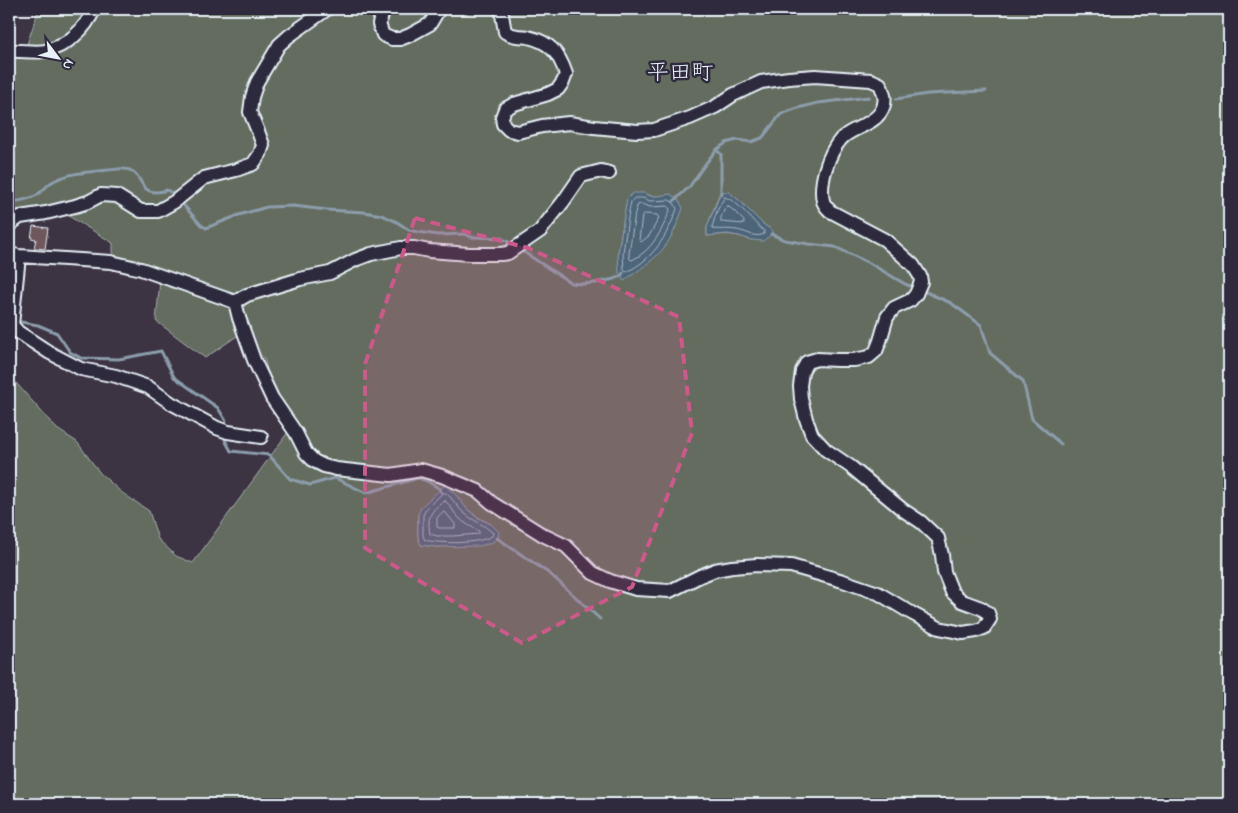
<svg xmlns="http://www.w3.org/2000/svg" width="1238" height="813" viewBox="0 0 1238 813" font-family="'Indie Flower','Klee One',sans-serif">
<rect width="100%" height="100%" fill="#3c3343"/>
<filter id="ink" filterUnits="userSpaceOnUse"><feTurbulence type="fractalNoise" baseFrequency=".02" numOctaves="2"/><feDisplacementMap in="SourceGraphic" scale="10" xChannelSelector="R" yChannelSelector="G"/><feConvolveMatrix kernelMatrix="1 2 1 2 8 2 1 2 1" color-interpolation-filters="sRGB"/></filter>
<g filter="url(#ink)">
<path fill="#646c5f" stroke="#a6aeac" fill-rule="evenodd" d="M39,9H1229V804H9V375L57,429L77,442L100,473L121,492L149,511L158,539L176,556L193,563L296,421L273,391L264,358L237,336L205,358L156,321L160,281L113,266V243L52,206L20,211L9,217V47H26ZM720,192H729L740,201L763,224L772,230L751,240C733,233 726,234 707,236V227ZM644,193C653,198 661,196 670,195L618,253L627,199ZM456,495C468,512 473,515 491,524L464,546L436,547L421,545L418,537V514Z"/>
<path fill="#4e6579" stroke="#8c9dac" d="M721,192H729L740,201L763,224L772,230V234L763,241L751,240L739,236L727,234L707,236V227Z
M633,193H644L650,196H658L670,194L678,199L683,208C678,222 673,236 664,248C653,261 637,271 624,281L619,273L618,253L627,199Z
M445,485L456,495L466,508L476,517L491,524L499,532L498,538L491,543L479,546L436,547L421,545L418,537V514L422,506Z"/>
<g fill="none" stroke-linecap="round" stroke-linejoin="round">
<path stroke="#aab9c5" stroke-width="1" d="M725,197C741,203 751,221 764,231V234C756,238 749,233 741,231C731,228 722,230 713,229L712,227L717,211Z
M635,198H643L650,201L669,200L674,203L677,209C667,236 653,260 626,272L624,270L623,253L629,211L631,202Z
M638,205L641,204L650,207L668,206L670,210C663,229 652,251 632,260L630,259L629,254L635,213Z
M728,206L733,210L744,221V224L721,222C720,217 724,209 728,206Z
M645,214L657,215L659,218L649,236L641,242L639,240L642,216Z
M443,493H446C453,499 458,508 465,514C474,521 485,525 493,533L492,536C479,544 441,544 425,540L423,536V515L426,509Z
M445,501C451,505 453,512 458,517C464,523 471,527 479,531V534L453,536H437L430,534C427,517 430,510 445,501Z
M443,512L446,513L455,524V528H439L437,527V518Z"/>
<path stroke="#8c9dac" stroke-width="3" d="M896,99L928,94L986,91
M716,150L721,154V192L722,195
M9,201L11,202C20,201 30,199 37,195C43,191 47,185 52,182C69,172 89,172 108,170C113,170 119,168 124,169C144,170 137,192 156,192C159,192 164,191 167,190L172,193L175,196
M180,201L201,225L206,228L239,215L267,207L293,206L327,210L364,212L382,215L397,222L409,230L418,232L438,235L465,234L471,237L501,238L514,245
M674,201L690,186L703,167L716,150L726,143L737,140L751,142L762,138L781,114L798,108L818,103L869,97
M771,234L785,240L809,244L835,247L871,264L905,284L915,288
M519,249L571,283L582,284L595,283L614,279L621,276L623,273
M921,290L951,303L981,325L990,353L1023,381L1032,419L1061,444
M21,322L38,325L57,333L70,352L81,358L119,359L161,351L174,377L218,408L226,421
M225,440L231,451L269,455L290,479L310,485L335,478L366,493L418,478L427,481L440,489L441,492
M497,538L550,574L600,619"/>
</g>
<path fill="#6e585c" stroke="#e8f1f8" d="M33,226L48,228L45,249L34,248L36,239L31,238Z"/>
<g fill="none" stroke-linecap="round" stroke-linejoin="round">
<defs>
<path id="street" d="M384,9L379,24L383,35L392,39H400L410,35L430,24L439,9
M9,51C19,50 36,53 45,51C66,47 86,29 94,9
M9,225L20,217L46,213L75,206L88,202L101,195L117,196L141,211H158L174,202L204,178L236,170L253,164L260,154L263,145L259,134L250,112L252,97L257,82L279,45L289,36L327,9
M9,254L19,256L111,262L141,269L235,302
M19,256L12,325L18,332L50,353L81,369L116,376L148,387L171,403L217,428L228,432L261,437
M235,302L239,318L254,360L272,398L296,433L306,453L314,461L324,466L336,469L391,475L421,470L442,476L478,491L492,503L543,535L566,546L593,573L610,581L636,589L670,591L700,576L715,570L732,567L757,565L791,566L843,581L878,593L913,614L939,628L963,633L976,631L984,628L990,619L988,613L981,608L962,601L952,592L944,572L942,555L938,538L921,522L903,510L851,467L826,450L812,435L806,419L801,399L800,386L802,371L807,362L817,359L837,360H854L869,357L876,351L880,341L887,317L894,308L911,300L916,294L921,282L920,276L913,265L885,240L830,211C827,208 824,205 823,201C819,183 828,154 841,139C851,128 871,126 880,113C887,103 885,95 880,84L871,80L815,76L789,78L761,82L733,95L715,107L690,118L654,130L637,131L594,127L569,123L542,126L518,132L509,130L503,124L502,117L505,109L514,104L548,94L558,89L563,82L566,74C559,53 550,42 528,37C517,35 515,38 505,32L501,9
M235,302L247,295L300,279L330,273L355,260L371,254L401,248H414L429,251L469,254H501L508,253L540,231L563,202L581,176L601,171L609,173"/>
</defs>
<use href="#street" stroke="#e8f1f8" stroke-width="16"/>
<use href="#street" stroke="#2f2a3d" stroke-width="12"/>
</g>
</g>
<path fill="#cd598a" fill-opacity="0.2" stroke="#cd598a" stroke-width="4" stroke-dasharray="10 6" stroke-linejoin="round" d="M415,218L528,248L679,317L692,433L632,587L522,643L365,548V364Z"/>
<g text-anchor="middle" stroke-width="5" stroke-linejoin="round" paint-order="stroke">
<g font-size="22" fill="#e8f1f8" stroke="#2f2a3d">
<text x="680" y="79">平田町</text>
</g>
</g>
<rect width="1238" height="813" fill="none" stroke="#2f2a3d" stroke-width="30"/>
<rect x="15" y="15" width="1208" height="783" fill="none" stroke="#e8f1f8" stroke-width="2" filter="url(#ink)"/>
<g transform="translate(58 58) rotate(122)" stroke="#2f2a3d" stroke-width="4" paint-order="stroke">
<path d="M0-4L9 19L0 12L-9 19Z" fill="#e8f1f8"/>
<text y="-8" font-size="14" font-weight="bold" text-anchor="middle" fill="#e8f1f8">N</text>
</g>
</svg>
